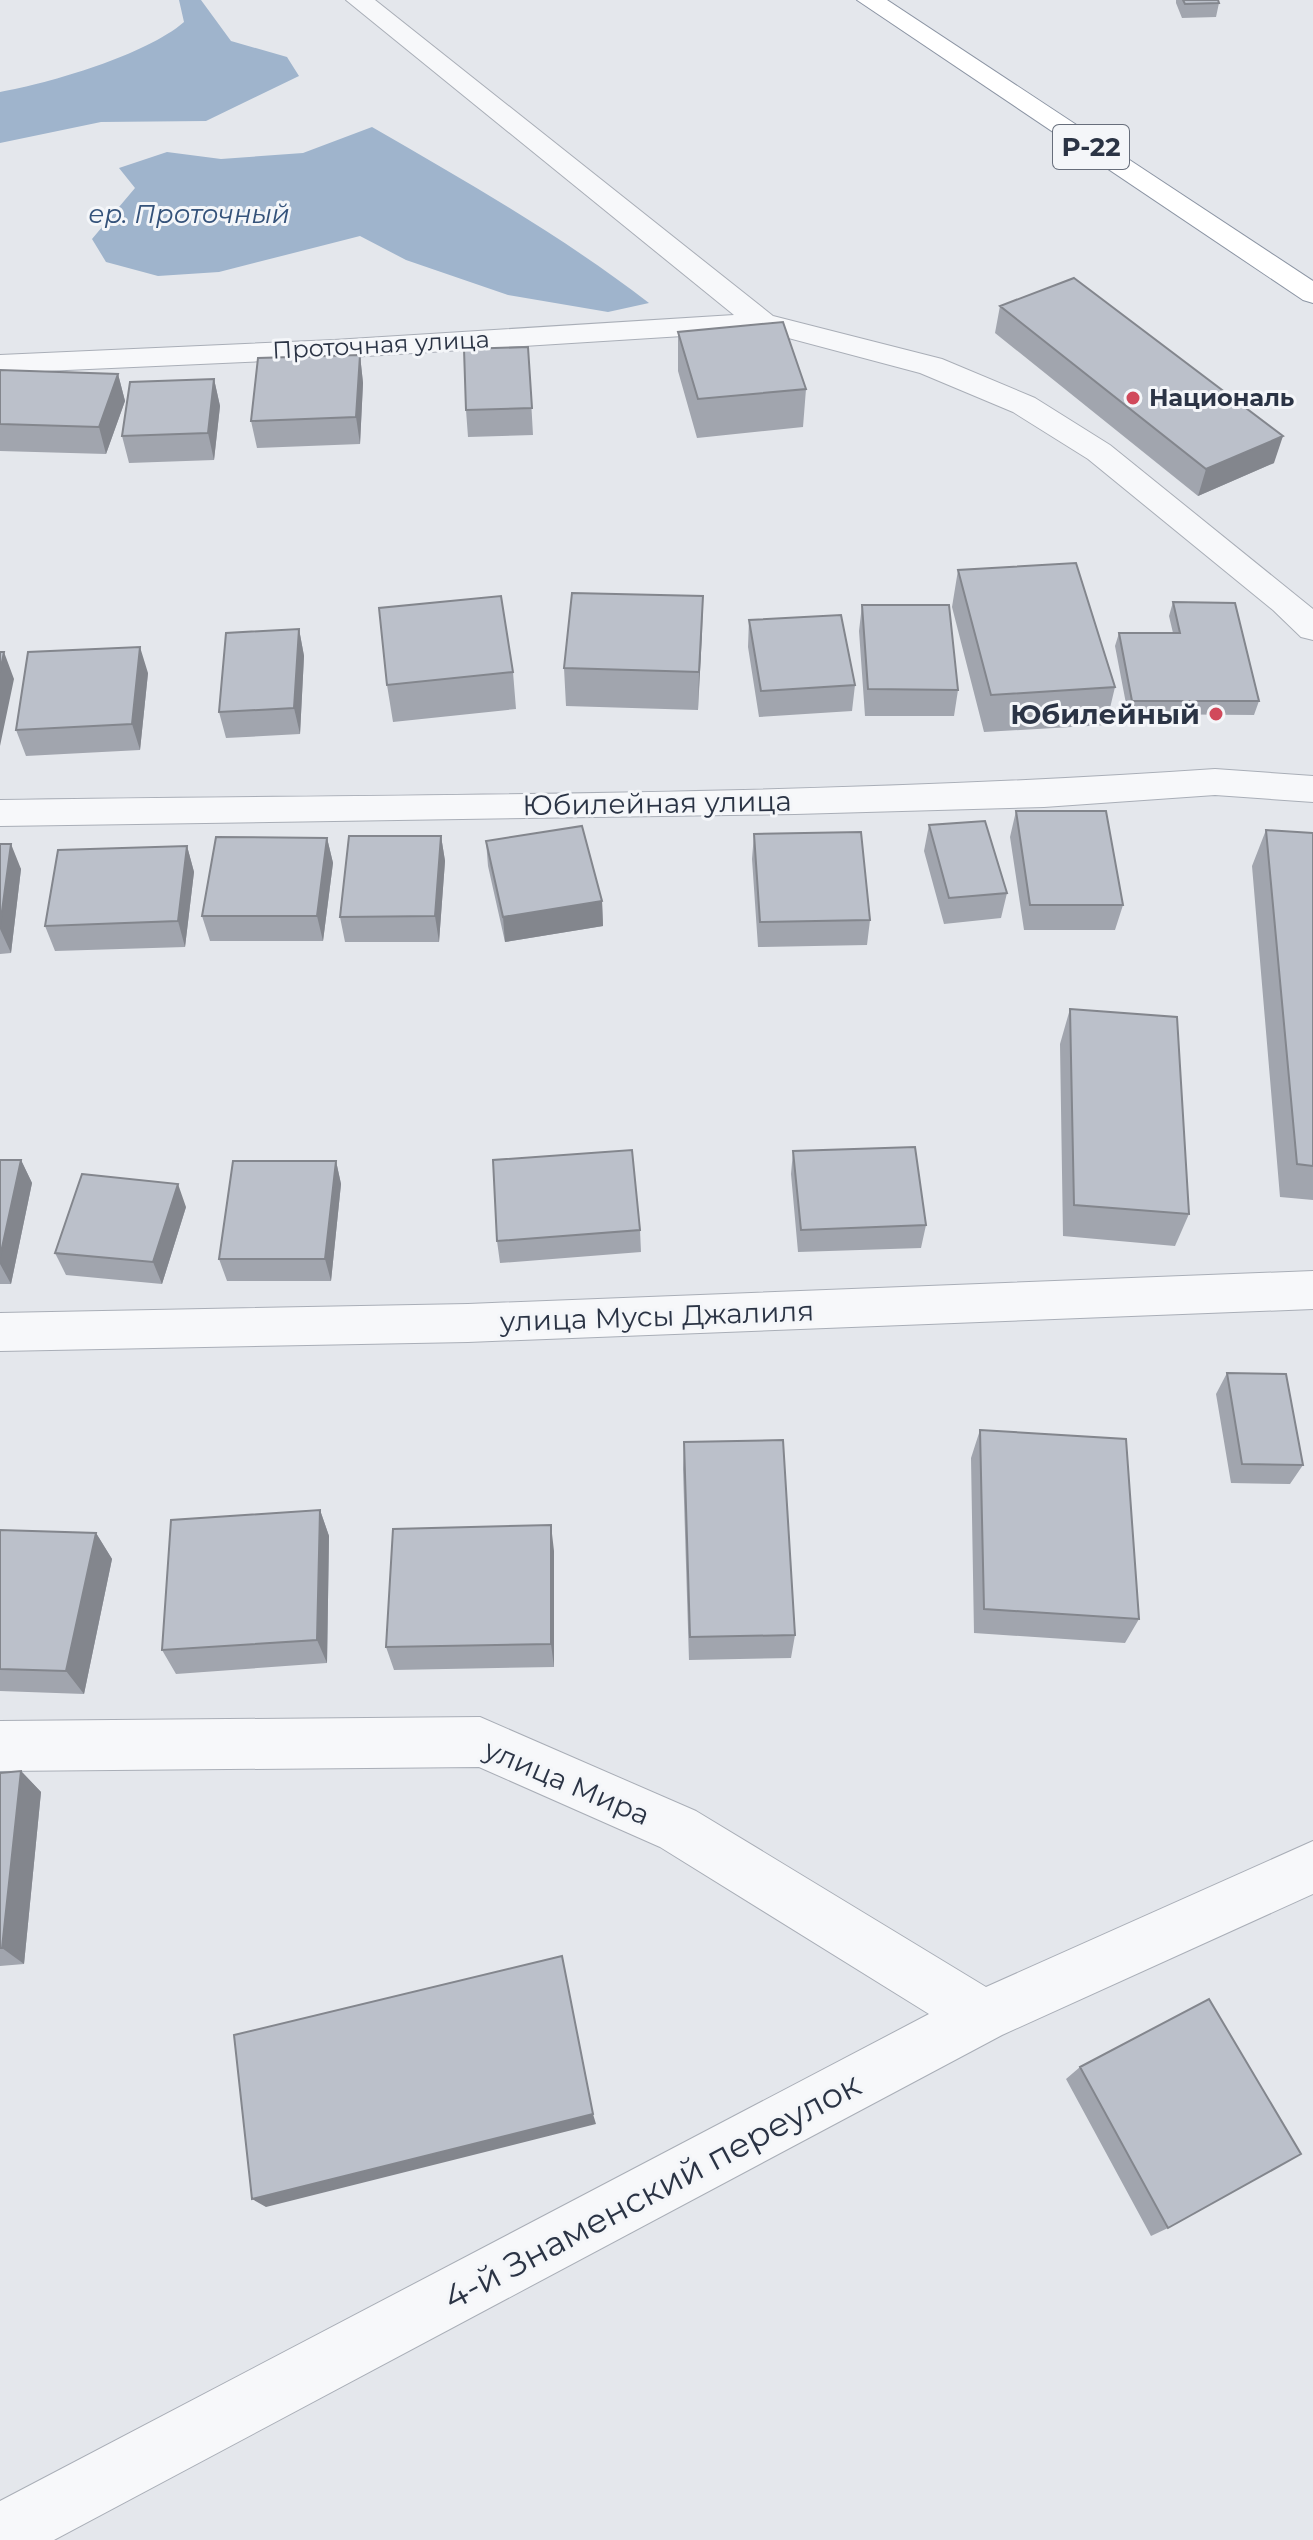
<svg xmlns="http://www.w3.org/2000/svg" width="1313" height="2540" viewBox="0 0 1313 2540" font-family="Montserrat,sans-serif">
<rect width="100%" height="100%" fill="#e4e7ec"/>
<path fill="#9fb4cc" d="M179,0H201L231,41L287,57L299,76L206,121L101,122L0,143V92C50,83 146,55 184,22Z
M372,127C467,182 562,236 649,303L608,312L508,295L406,260L360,236L219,272L158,276L106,262L92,239L135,188L119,168L167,152L221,159L303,153Z"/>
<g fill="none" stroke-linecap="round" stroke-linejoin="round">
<defs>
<path id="street" d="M346,0H375L773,316L942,359L1035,398L1110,445L1313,609V640L1301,637L1273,610L1088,459L1013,412L920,373L762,331L334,358L0,373V355L334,340L734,315Z
M1215,769L1313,776V802L1215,795L1044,807L795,814L0,826V800C405,794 811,797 1215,769Z
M1313,1271V1309L468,1342L0,1351V1313L468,1304Z
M480,1717L696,1811L986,1987L1313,1841V1894L1002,2035L54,2540H0V2501L929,2014L660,1847L479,1767L0,1771V1721Z"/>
<path id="highway" d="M857,0H887L1313,281V303L1303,300Z"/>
</defs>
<use href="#street" stroke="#a9aeb7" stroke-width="2"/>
<use href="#highway" stroke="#8b94a3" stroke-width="2"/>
<use href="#street" fill="#f7f8fa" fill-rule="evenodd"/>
<use href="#highway" fill="#fff" fill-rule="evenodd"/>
</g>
<path fill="#a1a5ae" d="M1176,0H1218L1219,3L1216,17L1182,18L1176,3Z
M1000,306L1274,463L1198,496L995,333Z
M678,332L806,389L803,427L697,438L678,371Z
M528,347L533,435L468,437L466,410Z
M360,355L363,383L360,444L257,448L251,421Z
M0,370L118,374L125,401L106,454L0,451Z
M214,379L220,406L214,460L129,463L122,436Z
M958,570L1115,687L1106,725L984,732L952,607Z
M703,596L698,710L566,706L564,668Z
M1173,602L1259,701L1254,715L1128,714L1115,646L1119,633H1173L1169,616Z
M862,605L958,690L954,716H865L859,631Z
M749,620L855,685L852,711L759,717L748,647Z
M299,629L304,656L300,734L226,738L219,712Z
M513,672L516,709L393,722L387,685Z
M148,673L140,750L26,756L16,730Z
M1016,811L1123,905L1115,930H1024L1010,837Z
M929,825L1007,893L1001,918L944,924L924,851Z
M1266,830L1313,833V1200L1280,1197L1252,866Z
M754,834L870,920L867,945L758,947L752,859Z
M441,836L445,861L439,942H345L340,917Z
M327,838L333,863L323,941H210L202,916Z
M486,841L602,901L603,926L505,942L488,866Z
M0,844L21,869L11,953L0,954Z
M187,846L194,872L185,947L55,951L45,926Z
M1070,1009L1189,1214L1175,1246L1063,1236L1060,1044Z
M793,1151L926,1225L921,1248L798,1252L791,1174Z
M0,1160H21L32,1183L11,1284H0Z
M336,1161L341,1184L331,1281H227L219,1259Z
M186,1207L162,1284L66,1275L55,1253Z
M640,1230L641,1252L500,1263L497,1241Z
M1227,1373L1303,1465L1290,1484L1231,1483L1216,1394Z
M980,1430L1139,1619L1125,1643L974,1633L971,1458Z
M684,1442L795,1635L791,1658L689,1660L683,1469Z
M320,1510L329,1536L327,1663L176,1674L162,1650Z
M0,1530L96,1533L112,1559L84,1694L0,1691Z
M554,1551V1667L394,1670L386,1647Z
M21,1771L41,1792L24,1964L0,1966V1773Z
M1080,2067L1168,2228L1151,2236L1066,2079Z"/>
<path fill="#83868d" d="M360,355L363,383L360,444L356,417Z
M118,374L125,401L106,454L99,427Z
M214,379L220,406L214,460L208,433Z
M1283,436L1274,463L1198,496L1206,469Z
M703,596L702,634L698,710L699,672Z
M299,629L304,656L300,734L294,708Z
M140,647L148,673L140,750L132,724Z
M4,652L14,679L0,746V672Z
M441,836L445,861L439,942L435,916Z
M327,838L333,863L323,941L317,916Z
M11,844L21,869L11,953L0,929V926Z
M187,846L194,872L185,947L178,921Z
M602,901L603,926L505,942L503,917Z
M21,1160L32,1183L11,1284L0,1264V1257Z
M336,1161L341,1184L331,1281L325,1259Z
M178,1184L186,1207L162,1284L153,1262Z
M320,1510L329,1536L327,1663L317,1640Z
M551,1525L554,1551V1667L551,1644Z
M96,1533L112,1559L84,1694L66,1671Z
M21,1771L41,1792L24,1964L2,1948Z
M593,2114L596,2124L266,2207L252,2199Z"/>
<path fill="#bbc0ca" stroke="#83868d" stroke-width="2" d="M1183,0H1218L1219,3L1185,4Z
M1074,278L1283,436L1206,469L1000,306Z
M783,322L806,389L698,399L678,332Z
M528,347L532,408L466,410L464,349Z
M360,355L356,417L251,421L258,358Z
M0,370L118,374L99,427L0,424Z
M214,379L208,433L122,436L130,382Z
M1076,563L1115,687L991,695L958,570Z
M572,593L703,596L699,672L564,668Z
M501,596L513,672L387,685L379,608Z
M1173,602L1235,603L1259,701H1132L1119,633H1180Z
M862,605H949L958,690L868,689Z
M841,615L855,685L761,691L749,620Z
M299,629L294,708L219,712L226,633Z
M140,647L132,724L16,730L28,652Z
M0,652H4L0,672Z
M1016,811H1106L1123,905H1030Z
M985,821L1007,893L949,898L929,825Z
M582,826L602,901L503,917L486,841Z
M1266,830L1313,833V1166L1297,1164Z
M861,832L870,920L760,922L754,834Z
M349,836H441L435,916L340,917Z
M216,837L327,838L317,916H202Z
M0,844H11L0,926Z
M187,846L178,921L45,926L58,850Z
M1070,1009L1177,1017L1189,1214L1074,1205Z
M915,1147L926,1225L801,1230L793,1151Z
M632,1150L640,1230L497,1241L493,1160Z
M0,1160H21L0,1257Z
M233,1161H336L325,1259H219Z
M82,1174L178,1184L153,1262L55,1253Z
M1227,1373L1286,1374L1303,1465L1242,1464Z
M980,1430L1126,1439L1139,1619L984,1609Z
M783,1440L795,1635L690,1637L684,1442Z
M320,1510L317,1640L162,1650L171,1520Z
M551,1525V1644L386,1647L393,1529Z
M0,1530L96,1533L66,1671L0,1669Z
M21,1771L2,1948H0V1773Z
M562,1956L593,2114L252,2199L234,2035Z
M1209,1999L1301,2154L1168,2228L1080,2067Z"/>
<g fill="#d1495b" stroke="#f4f6f9" stroke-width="3">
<circle cx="1133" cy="398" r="8"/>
<circle cx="1216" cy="714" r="8"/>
</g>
<g text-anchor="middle" stroke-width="6" stroke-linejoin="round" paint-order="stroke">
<g font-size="24" fill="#2b3445" stroke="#f4f6f9">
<text transform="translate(381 345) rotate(-3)" y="8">Проточная улица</text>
</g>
<g font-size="24" font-weight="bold" fill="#2b3445" stroke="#f4f6f9" text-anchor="start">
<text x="1149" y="406">Националь</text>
</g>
<rect fill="#f4f6f9" stroke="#676e7b" stroke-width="2" x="1053" y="125" width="76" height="44" rx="6"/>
<g font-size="26" font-weight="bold" fill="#2b3445">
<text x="1091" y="156">Р-22</text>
</g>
<g font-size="26" font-style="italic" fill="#34527a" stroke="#f4f6f9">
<text x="189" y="223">ер. Проточный</text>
</g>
<g font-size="28" font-weight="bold" fill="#2b3445" stroke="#f4f6f9" text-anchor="end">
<text x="1200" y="724">Юбилейный</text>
</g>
<g font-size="28" fill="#2b3445" stroke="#f4f6f9">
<text transform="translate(657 803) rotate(-1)" y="10">Юбилейная улица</text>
<text transform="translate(657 1316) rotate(-2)" y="10">улица Мусы Джалиля</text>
<text transform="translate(567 1782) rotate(23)" y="10">улица Мира</text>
</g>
<g font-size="34" fill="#2b3445" stroke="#f4f6f9">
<text transform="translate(652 2191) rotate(-28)" y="12">4-й Знаменский переулок</text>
</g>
</g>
</svg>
